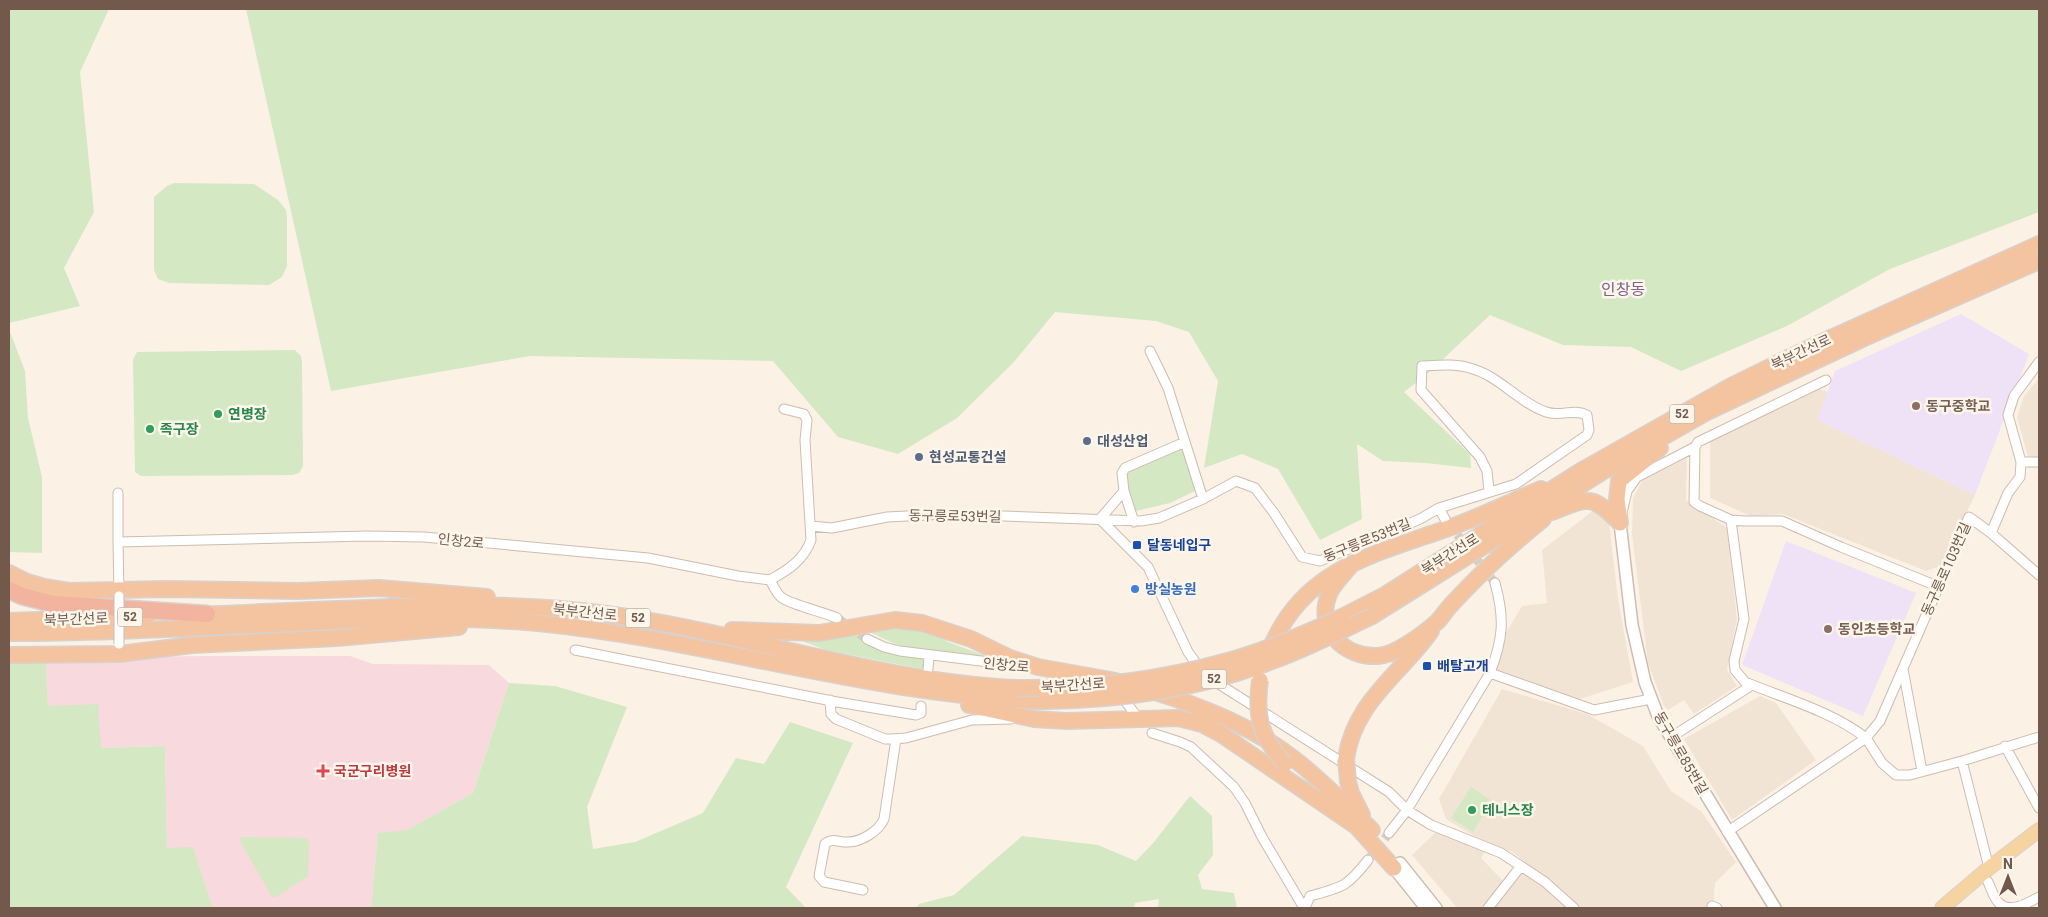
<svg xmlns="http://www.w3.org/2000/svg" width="2048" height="917" viewBox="0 0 2048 917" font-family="Roboto,'Noto Sans KR',sans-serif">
<rect width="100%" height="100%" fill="#fbf2e5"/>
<path fill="#f2e4d4" d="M2039,378V457H2028L2017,417L2024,396Z
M1819,389L1828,392L1818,420L1975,495L1941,566L1926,571L1783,514L1751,516L1710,498V440Z
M1687,458L1686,500L1727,528L1737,619L1727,670L1737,686L1694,714L1684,700L1668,710L1664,706L1648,663L1632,534L1633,499L1642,481Z
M1594,510L1609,522L1618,599L1633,682L1580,699L1492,670L1491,665L1506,633L1522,606L1547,603L1542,550Z
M1502,689L1587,714L1643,746L1671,791L1701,811L1736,862L1715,883L1713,908H1581L1562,890L1512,852L1474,836L1446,819L1439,799Z
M1760,696L1776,703L1816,760L1732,820L1684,739Z
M1437,831L1485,851L1481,858L1504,882L1481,908H1457L1412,855Z
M1521,870L1540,884L1568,908H1491Z"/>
<path fill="#efe2f7" d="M1961,314L2029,354L1975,495L1817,420L1835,371Z
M1786,541L1916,593L1863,716L1742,665Z"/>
<path fill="#f8d9dd" d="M213,656H350L373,664L489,665L509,683L473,793L407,830L378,834L371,908H213L193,848H167L165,746L101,748L48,707L46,662L119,657Z"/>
<path fill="#d4e8c4" d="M9,9H109L80,72L94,212L64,268L80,306L9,323Z
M246,9H2039V212L1890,269L1787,326L1681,371L1631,347L1563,345L1490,315L1425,376L1404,392L1470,454L1471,468L1426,463L1383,461L1357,444L1362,519L1320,540L1278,469L1242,454L1204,468L1218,381L1189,332L1156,321L1055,312L1014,362L957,418L898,454L838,437L773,361L530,356L331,391Z
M174,183L254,184L278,200L286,210L287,217V266L282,277L269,285L169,283L158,279L154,270V197L167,186Z
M9,329L25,371L28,418L42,477V553L9,552Z
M295,350L301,356L302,362L303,466L299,473L293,475L141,476L135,472L133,360L137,352Z
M1185,447L1197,490L1170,503L1136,511L1130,507L1126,473L1127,470Z
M884,626L924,628L948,642L994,659V663C952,655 904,654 868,630Z
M853,633C874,652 897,653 924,657V667L922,669L826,650L802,641L803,639Z
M46,662L48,706L98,704L101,748L165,746L167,848L193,847L213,908H9V664Z
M509,683L555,686L627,707L587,807L593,849L635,842L703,813L736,758L764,764L790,722L853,743L786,887L806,908H371L378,833L407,830L473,793Z
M1471,787L1492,801L1473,832L1451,818Z
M1190,796L1212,816L1213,855L1198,875L1202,889L1234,893L1237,908H1158L1159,899L1135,903L1134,908H916L919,904L954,895L1022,836L1098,845L1136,861L1154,842Z
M241,837L306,838L309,842L308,876L276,897H272L239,839Z"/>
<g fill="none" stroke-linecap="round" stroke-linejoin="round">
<path stroke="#d9ccbf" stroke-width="9" stroke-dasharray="9 4.5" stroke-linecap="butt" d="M1449,524L1495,583
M837,618L867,639
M1368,860L1389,833"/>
<defs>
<path id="minor" d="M1150,351L1168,388L1203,499L1236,481L1255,488L1274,513L1302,557L1320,561L1420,519L1439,508L1445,519
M2039,362L2014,396L2008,415L2021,462L2020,477L2008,493L1991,533L2039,575
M1185,442L1125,468L1122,473L1124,491L1100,519L1148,567L1188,652L1201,670
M2021,462H2039
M1124,491L1134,522
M118,493V542
M1439,508L1516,484L1587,435L1589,430L1587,415C1574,408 1560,417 1546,412C1518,402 1500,377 1473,369C1457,363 1439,365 1422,366L1421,390L1480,457L1487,471L1489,491
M1622,513L1627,491L1637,477L1695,447
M1731,520L1744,521H1782L1841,547L1937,586
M811,526L832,528L887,517L946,514L1141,521L1159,518L1203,499
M770,580C788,570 804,560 811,540L805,440L807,420L804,414L784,409
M119,593L118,542L367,536L424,537L648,558L738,576L770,580C773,585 776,593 781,597C789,604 823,612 837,618
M867,639L884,647L900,651L1021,666
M575,650L837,702L916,715L921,713V706
M928,669L929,656
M1903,669L1922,771
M1490,673L1594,710L1651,699
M1211,679L1389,792L1407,810L1431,825L1501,853L1545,882L1574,908
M1118,696L1126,702L1135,714
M830,700L831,714L836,719L885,739H892L906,738L972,720L1011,719
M1152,733L1180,742L1191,747L1234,787L1245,803L1262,837L1304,908
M1670,738L1752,685
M2005,746L2039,808
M1962,761L2039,737
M1727,832L1866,738C1831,711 1786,699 1745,682L1735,670L1734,661L1744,619L1731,520L1700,506L1694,502L1695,447L1698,442L1826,380
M1389,833L1407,810L1490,673C1503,639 1505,619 1495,583
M1989,868L1962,761L1910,775H1896L1882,763L1866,738L1880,721L1969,517L1991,533
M1988,882C1991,888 1994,899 1999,903C2010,914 2028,903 2039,897
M863,890L824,882L819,876L825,844C832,837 840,843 848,842C861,842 879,831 884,819L896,739
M1712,906L1717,908
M1305,908L1310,896C1343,887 1347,887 1368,860
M1488,908L1521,866"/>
<path id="tertiary" d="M1620,523L1632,625L1645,682L1658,716L1775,908
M1400,863L1436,908
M1394,868L1426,908"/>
<path id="primary" d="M1942,908L1989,868L2039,830"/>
<path id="trunk" d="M1552,512C1589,497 1591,494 1620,523
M1620,523L1617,499L1619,481L1660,448
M1352,564C1344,574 1334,583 1329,594C1315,629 1344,658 1378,656C1396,655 1423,634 1437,622C1442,617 1446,610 1451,605C1460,595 1469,586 1478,577C1498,557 1521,537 1543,519
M9,573L27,582L44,587L69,591L166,589L298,591L379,588L487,597
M195,615C271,612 348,608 424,606C483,605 541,605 599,613C740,631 876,682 1018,688
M1372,616L1602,472L1707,412L1864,338L2039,261
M1342,617L1383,596L1579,472L1731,386L1809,348L2039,244
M9,621L147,616
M732,630L819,633L895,620L922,623L971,639L1010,658L1038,667L1116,681
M9,633C106,633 205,627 302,623C381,619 460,616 538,623C709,640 873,696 1045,701
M9,655L119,654L192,645L337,638L459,627
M1268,655C1300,567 1375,555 1454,526C1484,515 1512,501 1541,489
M1152,691C1200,706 1249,725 1290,756C1319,777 1345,805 1372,830
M969,705L1034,719L1066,721L1178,718L1202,724L1221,734L1356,826
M1346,759C1354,702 1399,676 1431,631
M1348,781L1351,793L1362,815
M1356,826L1394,868"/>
<path id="motorway" d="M9,590L22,596L53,604L207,614"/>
</defs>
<use href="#minor" stroke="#cebcaf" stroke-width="11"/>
<use href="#tertiary" stroke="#cebcaf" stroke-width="14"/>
<use href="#primary" stroke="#d8d1cd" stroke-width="16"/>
<use href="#trunk" stroke="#d8d1cd" stroke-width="18"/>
<use href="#motorway" stroke="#d8d1cd" stroke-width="19"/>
<use href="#minor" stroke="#fff" stroke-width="9"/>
<use href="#tertiary" stroke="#fff" stroke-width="11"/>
<use href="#primary" stroke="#f6d4a1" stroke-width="14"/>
<use href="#trunk" stroke="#f4c4a0" stroke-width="15"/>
<use href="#motorway" stroke="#f2b39f" stroke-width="16"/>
<defs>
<path id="minor-bridge" d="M119,596V644"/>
<path id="trunk-bridge" d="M1260,680C1255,717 1260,736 1285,764
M1018,688C1088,689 1160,680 1228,661C1267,650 1305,634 1342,617
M1045,701C1116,700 1191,690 1258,666C1297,653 1335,634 1372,616
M1346,759L1348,781"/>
</defs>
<use href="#minor-bridge" stroke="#cebcaf" stroke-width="11" stroke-linecap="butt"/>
<use href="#trunk-bridge" stroke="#d8d1cd" stroke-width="18" stroke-linecap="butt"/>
<use href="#minor-bridge" stroke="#fff" stroke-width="9"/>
<use href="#trunk-bridge" stroke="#f4c4a0" stroke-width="15"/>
</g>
<g fill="#8d6e63" stroke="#fef6eb" stroke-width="2">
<circle cx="1916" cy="406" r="5"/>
<circle cx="1828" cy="629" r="5"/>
</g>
<g fill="#2e9e5b" stroke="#fef6eb" stroke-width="2">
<circle cx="218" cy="414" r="5"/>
<circle cx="150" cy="429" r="5"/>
<circle cx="1472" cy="810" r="5"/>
</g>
<g fill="#5c6f8a" stroke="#fef6eb" stroke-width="2">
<circle cx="1087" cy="441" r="5"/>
<circle cx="919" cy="457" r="5"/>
</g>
<g fill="#1a4fb4" stroke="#fef6eb" stroke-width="2">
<rect x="1132" y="540" width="10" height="10" rx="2.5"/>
<rect x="1422" y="661" width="10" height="10" rx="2.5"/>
</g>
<circle fill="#3f7fe0" stroke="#fef6eb" stroke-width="2" cx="1135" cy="589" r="5"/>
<path fill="#e0444e" stroke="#fef6eb" stroke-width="2" d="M320.5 763.5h5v5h5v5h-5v5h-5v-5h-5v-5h5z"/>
<g text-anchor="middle" stroke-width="5" stroke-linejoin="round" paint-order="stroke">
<g fill="#fef6eb" stroke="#9c887c" stroke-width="1">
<rect x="1669.5" y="404.5" width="25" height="19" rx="4"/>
<rect x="117.5" y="607.5" width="25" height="19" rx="4"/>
<rect x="625.5" y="608.5" width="25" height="19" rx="4"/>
<rect x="1201.5" y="669.5" width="25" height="19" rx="4"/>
</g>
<g font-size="12" font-weight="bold" fill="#72594c">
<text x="1682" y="418">52</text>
<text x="130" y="621">52</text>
<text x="638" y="622">52</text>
<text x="1214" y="683">52</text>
</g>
<g font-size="14" fill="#72594c" stroke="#fef6eb">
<text transform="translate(1801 352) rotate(-25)" y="5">북부간선로</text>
<text transform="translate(955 516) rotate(1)" y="5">동구릉로53번길</text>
<text transform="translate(1367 540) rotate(-22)" y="5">동구릉로53번길</text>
<text transform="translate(461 541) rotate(6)" y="5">인창2로</text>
<text transform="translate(1450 554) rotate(-32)" y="5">북부간선로</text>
<text transform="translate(1946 569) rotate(-66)" y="5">동구릉로103번길</text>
<text transform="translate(585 612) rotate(6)" y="5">북부간선로</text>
<text transform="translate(76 619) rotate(-2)" y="5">북부간선로</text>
<text transform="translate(1006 665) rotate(5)" y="5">인창2로</text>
<text transform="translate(1073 685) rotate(-4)" y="5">북부간선로</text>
<text transform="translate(1681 753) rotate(60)" y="5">동구릉로85번길</text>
</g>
<g font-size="14" font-weight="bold" fill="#785e54" stroke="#fef6eb" text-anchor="start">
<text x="1926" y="411">동구중학교</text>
<text x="1838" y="634">동인초등학교</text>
</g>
<g font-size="14" font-weight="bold" fill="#27864d" stroke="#fef6eb" text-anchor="start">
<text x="228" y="419">연병장</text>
<text x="160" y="434">족구장</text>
<text x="1482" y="815">테니스장</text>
</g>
<g font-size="14" font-weight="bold" fill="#4e5e75" stroke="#fef6eb" text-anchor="start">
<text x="1097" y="446">대성산업</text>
<text x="929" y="462">현성교통건설</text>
</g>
<g font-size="14" font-weight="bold" fill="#164399" stroke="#fef6eb" text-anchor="start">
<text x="1147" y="550">달동네입구</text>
<text x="1437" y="671">배탈고개</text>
</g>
<g font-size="14" font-weight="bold" fill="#366cbe" stroke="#fef6eb" text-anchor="start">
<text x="1145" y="594">방실농원</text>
</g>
<g font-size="14" font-weight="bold" fill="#be3a42" stroke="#fef6eb" text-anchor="start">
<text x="334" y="776">국군구리병원</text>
</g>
<g font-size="16" fill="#7f648f" stroke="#fef6eb">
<text x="1623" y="295">인창동</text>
</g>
</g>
<rect width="2048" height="917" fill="none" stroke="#72594c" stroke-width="20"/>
<g transform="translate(2008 877)" stroke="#fef6eb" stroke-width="4" paint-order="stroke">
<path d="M0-4L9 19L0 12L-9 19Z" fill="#72594c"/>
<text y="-8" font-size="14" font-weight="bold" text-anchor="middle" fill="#72594c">N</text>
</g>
</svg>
